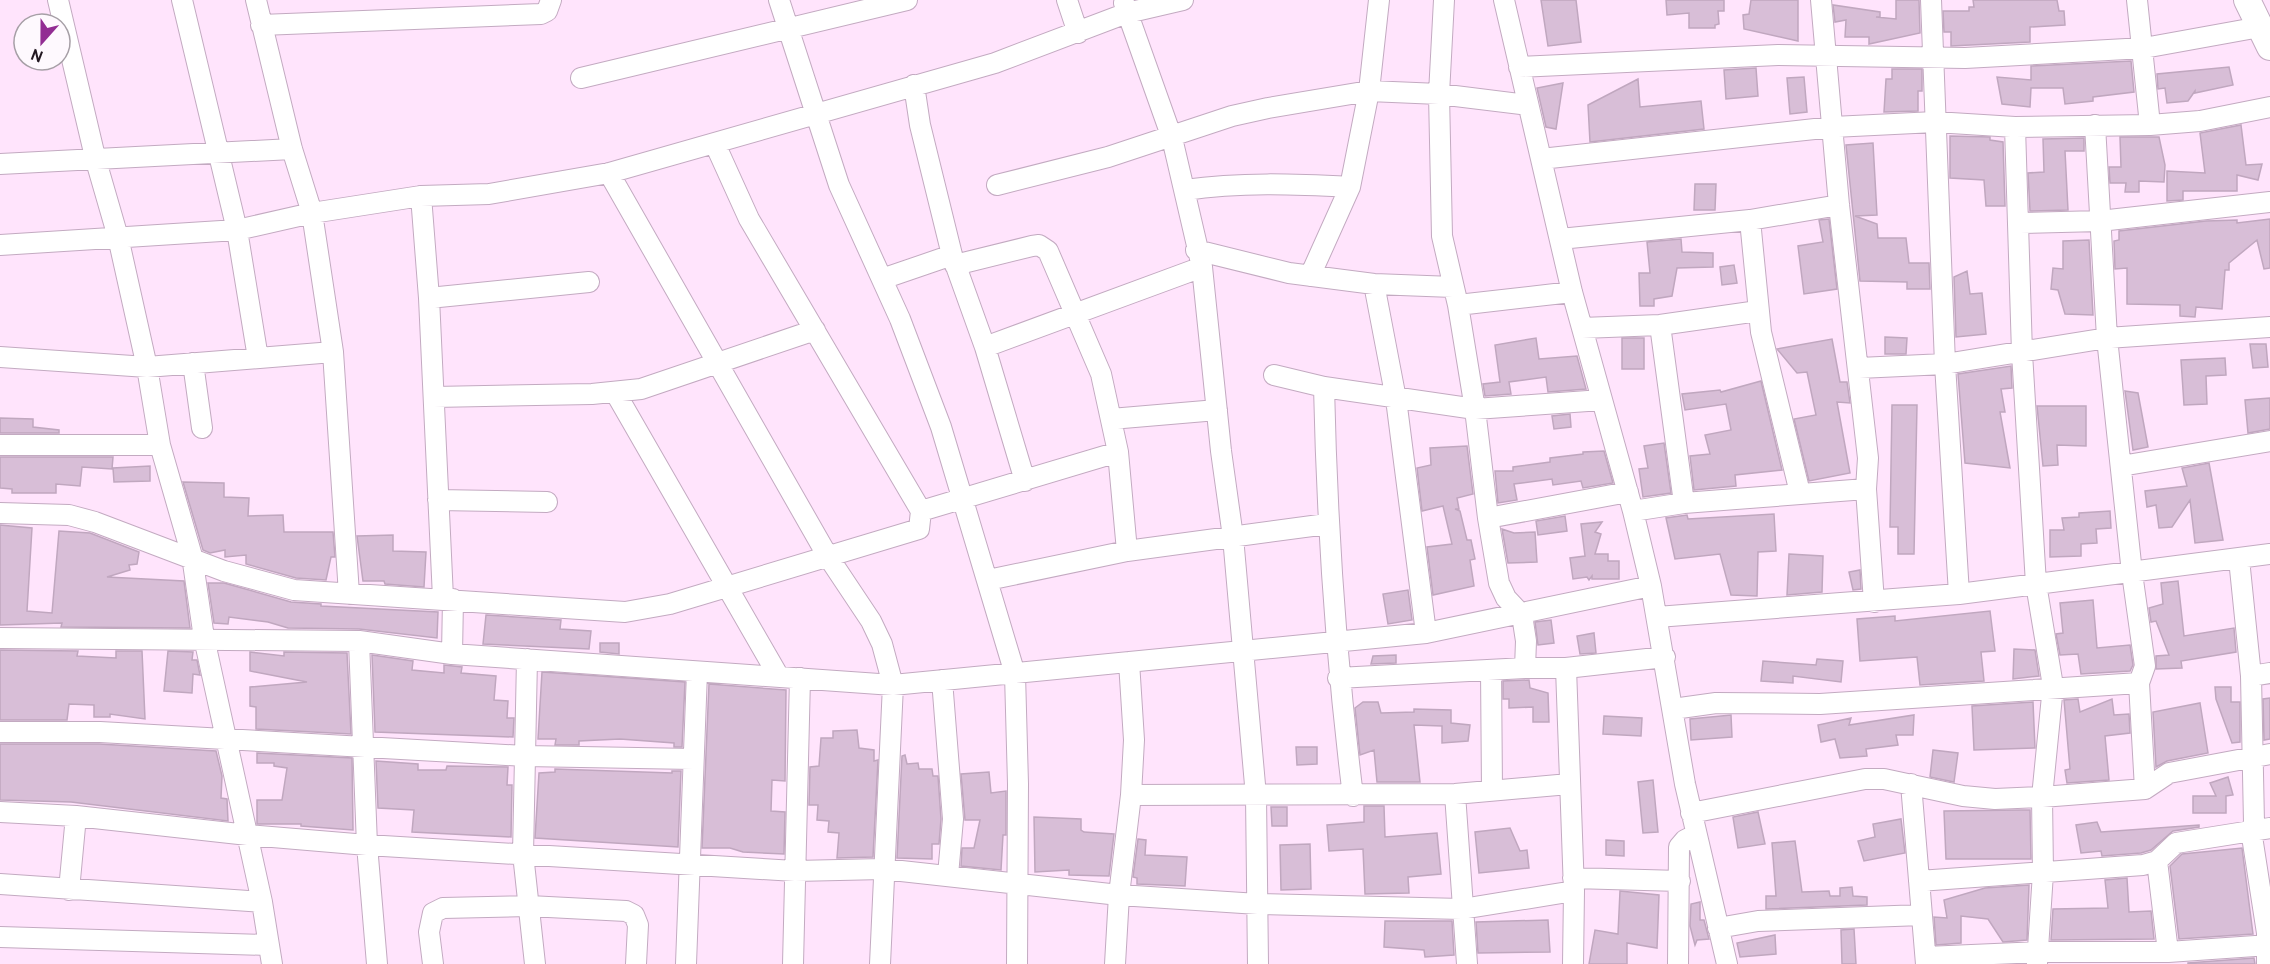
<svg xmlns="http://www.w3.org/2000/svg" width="2270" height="964" viewBox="0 0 2270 964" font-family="Overpass,sans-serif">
<rect width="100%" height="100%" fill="#ffe4fc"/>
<path fill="#d8bed7" stroke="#c0a7bf" stroke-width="1.5" d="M1541,0H1576L1581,42L1548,46Z
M1666,0H1724V11H1718L1719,24L1715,25V28H1689V13L1667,15Z
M1751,0H1798V41L1744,29L1743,15L1749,14Z
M1896,0H1919L1920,33L1869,44V37H1845L1846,20L1835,22L1833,5L1880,12V17H1876L1896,19Z
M1973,0H2057L2059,11H2064L2065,25L2030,27V42L1951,46V32H1944L1943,11H1969V7H1974Z
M2131,61L2134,92L2093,97V101L2065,104L2063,88H2031L2030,107L2002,104L1997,77L2031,80V66Z
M2229,67L2233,85L2195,93V91L2188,101L2167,103L2165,88L2158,89L2157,74Z
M1756,68L1758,96L1726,99L1724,70Z
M1892,69H1922V91H1918V111L1884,112L1886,79H1892Z
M1804,77L1807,112L1790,114L1787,78Z
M1638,79L1640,107L1701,101L1704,129L1590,142L1588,105Z
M1563,83L1556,129L1546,127L1537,88Z
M2241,125L2246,165L2262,164L2258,180L2237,175V191H2183V200L2167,201V171L2205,173L2200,133Z
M1950,136L1990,137V140L2003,142L2005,206H1986L1984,180L1950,178Z
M2120,137H2159L2165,165L2164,182L2139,181V192H2125L2126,183H2110L2109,167H2121Z
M2084,138V151H2065L2068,210L2030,211L2028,173L2044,172L2043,139Z
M1873,143L1877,215L1855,216L1877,224L1878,238H1906L1909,263H1929L1930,289H1907V282L1860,281L1846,145Z
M1695,184H1716L1715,210H1694Z
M1829,219L1837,289L1804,294L1798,246L1823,242L1819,220Z
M2270,219V268L2264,269L2257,240L2229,263V270H2225L2222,309L2196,307L2195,317L2180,316V305L2127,304V268L2115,269L2114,241L2119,240V231L2206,221L2237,220V223Z
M1681,239L1682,252L1713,253V267L1677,268L1672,296L1654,299V306H1640L1639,273H1650L1647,242Z
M2089,240L2093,315L2065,314L2058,290L2051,289L2053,268L2063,269V241Z
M1734,265L1737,283L1722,285L1720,267Z
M1967,271L1970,294L1982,293L1986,334L1956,337L1954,277Z
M1885,337L1907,338L1906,354H1885Z
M1536,338L1539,359L1577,356L1586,389L1548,392L1546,377L1509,382L1511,394L1485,396L1483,384L1500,382L1495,345Z
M1622,338H1644V369H1622Z
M1832,339L1840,382H1847L1850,403L1837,402L1850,473L1809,481L1794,419L1816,415L1807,372L1797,373L1777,349Z
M2250,344H2266L2268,367L2253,368Z
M2225,358L2226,375L2206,376L2207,404L2184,405L2181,360Z
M2011,366L2012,388L2001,389L2005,412H2000L2010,468L1965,463L1958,374Z
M1761,381L1782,470L1735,475L1736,486L1694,490L1690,456L1710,454L1705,435L1731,430L1726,404L1685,410L1682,394L1720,390L1721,392Z
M2125,391L2138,393L2148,447L2133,450Z
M2270,398V429L2248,433L2245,400Z
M1892,405H1917L1914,554H1898V527H1890Z
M2037,406H2086V446L2057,445L2058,465L2043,466Z
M1570,414L1571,427L1554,429L1552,416Z
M0,418L33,419V427L59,430V433H0Z
M1664,443L1671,493L1643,497L1639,469L1648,468L1644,446Z
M1467,446L1473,494L1457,498L1459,509H1455L1460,511L1467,540H1471L1475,559L1470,560L1474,586L1433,595L1427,547L1452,544L1443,506L1422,511L1417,468L1431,465L1430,448Z
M1604,451L1613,483L1583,488L1581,481L1553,485L1552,479L1514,484L1517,500L1498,503L1495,471H1513V467L1550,462V458L1583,454V452Z
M0,457H113L112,469L82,467L80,486L56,484V493H12V489L0,488Z
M2209,463L2223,540L2195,543L2190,500L2172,527L2159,528L2156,505L2147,507L2145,491L2187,486L2182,468Z
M150,466V481L114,482L113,468Z
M183,482L224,483V497L249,498L248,516L283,515L284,532H333L335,557H331L326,580L296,578L246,564V555L225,557V550L210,553L203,550Z
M2110,511L2111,528L2096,529L2097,543L2081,544V556L2050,557V530H2064L2062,518L2079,517V513Z
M1774,514L1776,551L1758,552L1757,596L1731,595L1720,554L1675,559L1666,518L1687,515L1688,519Z
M1565,516L1567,531L1538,535L1536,521Z
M1602,522L1595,532L1601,534L1595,554H1608V561H1619V579H1592V576L1589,580L1587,577L1573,579L1570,558L1585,556L1581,524Z
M0,525L32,528L27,611L52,613L59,531L90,533L139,552L137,564L129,565L130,570L107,577L184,581L190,628L61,627L62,623L0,625Z
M1502,529L1514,533L1535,532L1537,562L1508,563Z
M393,535V551L426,552L424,587L385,584L384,581H363L357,536Z
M1789,554L1823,556L1822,592L1787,595Z
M1860,570L1861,589L1853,590L1849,572Z
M2178,581L2184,636L2234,628L2236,652L2181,661L2182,668L2156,669V656L2169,655L2156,621L2151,622L2149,608L2163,604L2161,583Z
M208,583H224L291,602L321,604V606L438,612L437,638L359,629L288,628L268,622L229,617L228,624L214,623Z
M1408,590L1412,620L1388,624L1383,594Z
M2093,600L2097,648L2130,645L2133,665L2130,671L2081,674L2078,654L2060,655L2056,634L2063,633L2060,603Z
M1990,611L1995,651L1981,652L1984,681L1920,685L1917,657L1860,661L1857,619L1895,616V621Z
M486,615L561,620L560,629L591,631L589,649L483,644Z
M1551,620L1554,643L1538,645L1535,622Z
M1594,633L1596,653L1580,654L1577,636Z
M600,643H619V654L600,652Z
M2014,649L2035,650L2039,676L2013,679Z
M0,650L78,651L77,656L116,658V651H142L145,719L110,714V717H94V705L69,704L67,720H0Z
M168,651L193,652L192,660H197L200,675L193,674L192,693L164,691Z
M250,652L284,656V652L347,653L351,734L256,729V707L250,706V687L307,682L250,671Z
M372,655L413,661L412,670L444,673V665L462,667L461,673L496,676L494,700L508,701L507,718H514L513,737L375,732Z
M1396,655V663L1371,664L1373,656Z
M1817,659L1843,661L1841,682L1793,676V683L1761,681L1763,661L1816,665Z
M542,672L685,682L682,747H674V743L620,739L579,741V745H555L556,739H538Z
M1529,680L1530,688L1548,693L1549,722H1533V707L1509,708V699H1503V681Z
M709,684L786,690L785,781L772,780L771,811L785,812L784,854L743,852L730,848H702Z
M2215,687H2231V702H2240V742L2232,743L2216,699Z
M2270,698V739L2264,740L2263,699Z
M2078,699L2080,712L2112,699L2114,715L2129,714L2130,733L2105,736L2109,780L2067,783L2065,770L2070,769L2064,700Z
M1363,702H1378L1381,713L1414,712V709L1451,710V723L1470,725L1468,741L1442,743V726L1414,725L1420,782H1377L1374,750L1360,755L1355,708Z
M2033,702L2035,748L1974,750L1972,706Z
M2200,703L2208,753L2167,761L2156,767L2153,712Z
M1731,715L1732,737L1691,740L1690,719Z
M1914,715L1913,735H1896L1898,745L1866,749L1867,756L1840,758L1835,739L1821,742L1818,725L1851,718L1849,725Z
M1604,716L1642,718L1641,736L1603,734Z
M857,730L859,748L874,750V761L878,760L873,857L837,858L839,833L828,832L829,821L817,820L818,805H809L810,767L819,766L821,738H833V731Z
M0,744H99L216,751L222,776L221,798L227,799L228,821L71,802L0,800Z
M1296,747H1317V764L1297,765Z
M1933,750L1958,753L1954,782L1930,777Z
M257,753L352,758L353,830L301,826V824H257V800H282L287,768L274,766V763H257Z
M905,755L907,764L918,763L919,769H932L933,776H938L941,819L939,844H932V859L897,858L902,756Z
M376,761L418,764V770H446L447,766L508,767L507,785H512L511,837L412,832L414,810L378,808Z
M555,769L672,773V771H681L678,847L535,838L539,773L555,772Z
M989,772L991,793L1006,791V835H1003L1001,870L961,866L962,848H974L980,820H965L961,774Z
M2228,777L2233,795L2226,796V813H2193V796H2216L2210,783Z
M1653,780L1658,832L1643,833L1638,782Z
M1364,806H1384L1385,837L1437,833L1441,874L1408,877L1409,893L1365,894L1363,849L1329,851L1327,825L1364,822Z
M1271,807H1287V826H1272Z
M2022,810H2030L2031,859H1946L1944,811Z
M1758,812L1765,844L1738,848L1733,817Z
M1034,817L1081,819V830L1084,832L1114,834L1109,876L1069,875V870L1035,872Z
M1901,819L1905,853L1864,861L1858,841L1875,837L1873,824Z
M2097,822L2101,832L2199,825V827L2173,831L2151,850L2141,853L2102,856L2101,851L2081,853L2076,825Z
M1510,828L1520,851L1527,850L1529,868L1479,873L1475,832Z
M1138,839L1146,840L1145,855L1187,857L1185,886L1137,884V878L1133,877Z
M1606,840L1624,841V856L1606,855Z
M1795,841L1802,892L1829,891L1830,896H1840V888L1852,887L1853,896L1867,897V905L1766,909V896H1776L1772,843Z
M1310,844L1311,889L1281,890L1280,845Z
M2242,848L2253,934L2179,939L2170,866L2182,854Z
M2127,878L2129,912L2151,911L2154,939L2051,940L2053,909L2108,908L2105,880Z
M2029,885L2027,940L2003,942L1988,919L1961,916V943L1936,945L1934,917L1947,918L1944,900L1985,888Z
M1620,891L1659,895L1657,948L1627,943V964H1589L1595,930L1618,934Z
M1700,902V920H1704L1709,939L1697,940L1695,945L1690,926L1691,904Z
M1548,920L1550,952L1478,953L1476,922Z
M1385,921H1452L1454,955L1425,957L1424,950L1384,947Z
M1854,929L1856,964H1842L1841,930Z
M1775,935L1776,954L1740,957L1737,943Z
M2254,958L2255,964H2188V963Z"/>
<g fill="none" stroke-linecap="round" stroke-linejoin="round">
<defs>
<path id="minor" d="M58,0L96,161L118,237L147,367L160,445L192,556L204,638L262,902L272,964
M182,0L237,230L258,358
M256,0L292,149L312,213L333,352L349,594
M779,0L839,185L900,319L941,427L1015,674L1018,784L1017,964
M1067,0L1078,33
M1444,0L1439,94L1442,236L1458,305L1475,409L1488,518L1499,583L1506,598L1522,615L1526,641L1525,668
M1504,0L1572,292L1633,511L1651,586L1685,784L1727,964
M1821,0L1839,205L1868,458L1866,489L1874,602
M1931,0L1945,364L1959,594
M2137,0L2150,125
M1124,3L1172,138L1202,267L1221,451L1233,537L1256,796L1258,964
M261,25L541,14L547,11L551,0
M1519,67L1778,55L1965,58L2144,48L2260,27
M581,78L907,0
M914,85L920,125L952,255L985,347L1025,481
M2095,125L2107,338L2132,573L2145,666L2139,683L2145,789
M2015,127L2022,353L2036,584L2053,686L2042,797L2043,873L2037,964
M715,144L749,219L921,511
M1541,159L1833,127L1935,122L2015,127L2150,125L2200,121L2270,107
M0,164L292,149
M609,173L827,555L871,621L882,644L893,685L880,964
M997,185L1108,157L1232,116L1268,108L1369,91L1439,94L1528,105
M1185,190C1240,182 1294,184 1350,187
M421,196L429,298L443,598
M1750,220L1761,332L1800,493
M2020,223L2100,221L2270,202
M1560,239L1750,220L1839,205
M0,245L237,230L312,213L421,196L489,194L609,173L995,63L1127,13L1183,0
M1196,250L1289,273L1374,284L1453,287
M955,265L1032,246L1039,245L1048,251L1101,374L1118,452L1127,551
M1310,276L1350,187L1369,91L1379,0
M882,279L952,255
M1374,284L1396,399L1426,633
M429,298L589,282
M1458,305L1572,292
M1660,325L1684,503
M1582,328L1660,325L1758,311
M985,347L1202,267
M0,357L147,367L333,352
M193,363L202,428
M1859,368L1945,364L2107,338L2270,327
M1274,375L1324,387L1475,409L1602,400
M1324,387C1327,524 1336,660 1353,796
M615,392L779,677
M434,397L592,394L641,389L815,330
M1111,419L1217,410
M0,445H160
M2121,466L2270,441
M438,500L547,502
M1633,511L1684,503L1866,489
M0,513L69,515L95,522L224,571L294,590L625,612L670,604L919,529L921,511L1118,452
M1488,518L1628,492
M2239,559L2251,676L2254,823L2251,830L2267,933V964
M988,580L1127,551L1327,524
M1657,617L1959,594L2270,554
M0,638L359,641L452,654L893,685L1426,633L1651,586
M359,641L367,845L377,964
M452,654L453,599
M527,659L523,854L535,964
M1566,668L1574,891L1573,964
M1491,670L1492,790
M2251,676L2270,673
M1338,678L1525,668H1566L1665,657
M942,680L953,819L948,875
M1673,709L1716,703L1820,704L2139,683
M0,732H100L525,756L693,759
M1911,784L1926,964
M1455,794L1467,964
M1131,795L1455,794L1569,784
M0,812L76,816L248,835L367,845L795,871L883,869L1119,895L1258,904L1462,909L1574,891
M1691,813L1865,779H1884L1963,796L1995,799L2042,797L2145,789L2169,773L2270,754
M2157,861L2168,952
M1573,878L1680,881
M1919,881L2143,865L2157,861L2176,843L2270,828
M0,884L262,902
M69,890L76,816
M1718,928L1758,921L1922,915
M0,937L268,945
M1926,957L2038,952H2168L2270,945
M433,964L429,932L433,913L443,908L529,906L626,911L634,915L638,925L636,964
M686,964L697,672
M793,964L800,678
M1115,964L1119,895L1131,795L1134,740L1129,662
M1678,964L1679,847L1685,840L1695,835"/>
<path id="tertiary" d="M2247,0L2270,47"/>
</defs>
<use href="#minor" stroke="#c3aac1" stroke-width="22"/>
<use href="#tertiary" stroke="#c3aac1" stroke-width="28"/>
<use href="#minor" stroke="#fff" stroke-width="20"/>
<use href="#tertiary" stroke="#fff" stroke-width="26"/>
</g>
<g transform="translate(42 42) rotate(201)"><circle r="28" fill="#fef9fe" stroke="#a69fa6" stroke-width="1.5"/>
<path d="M0-4.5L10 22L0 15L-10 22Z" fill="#922d93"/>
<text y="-9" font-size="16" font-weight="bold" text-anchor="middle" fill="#221821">N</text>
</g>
</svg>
